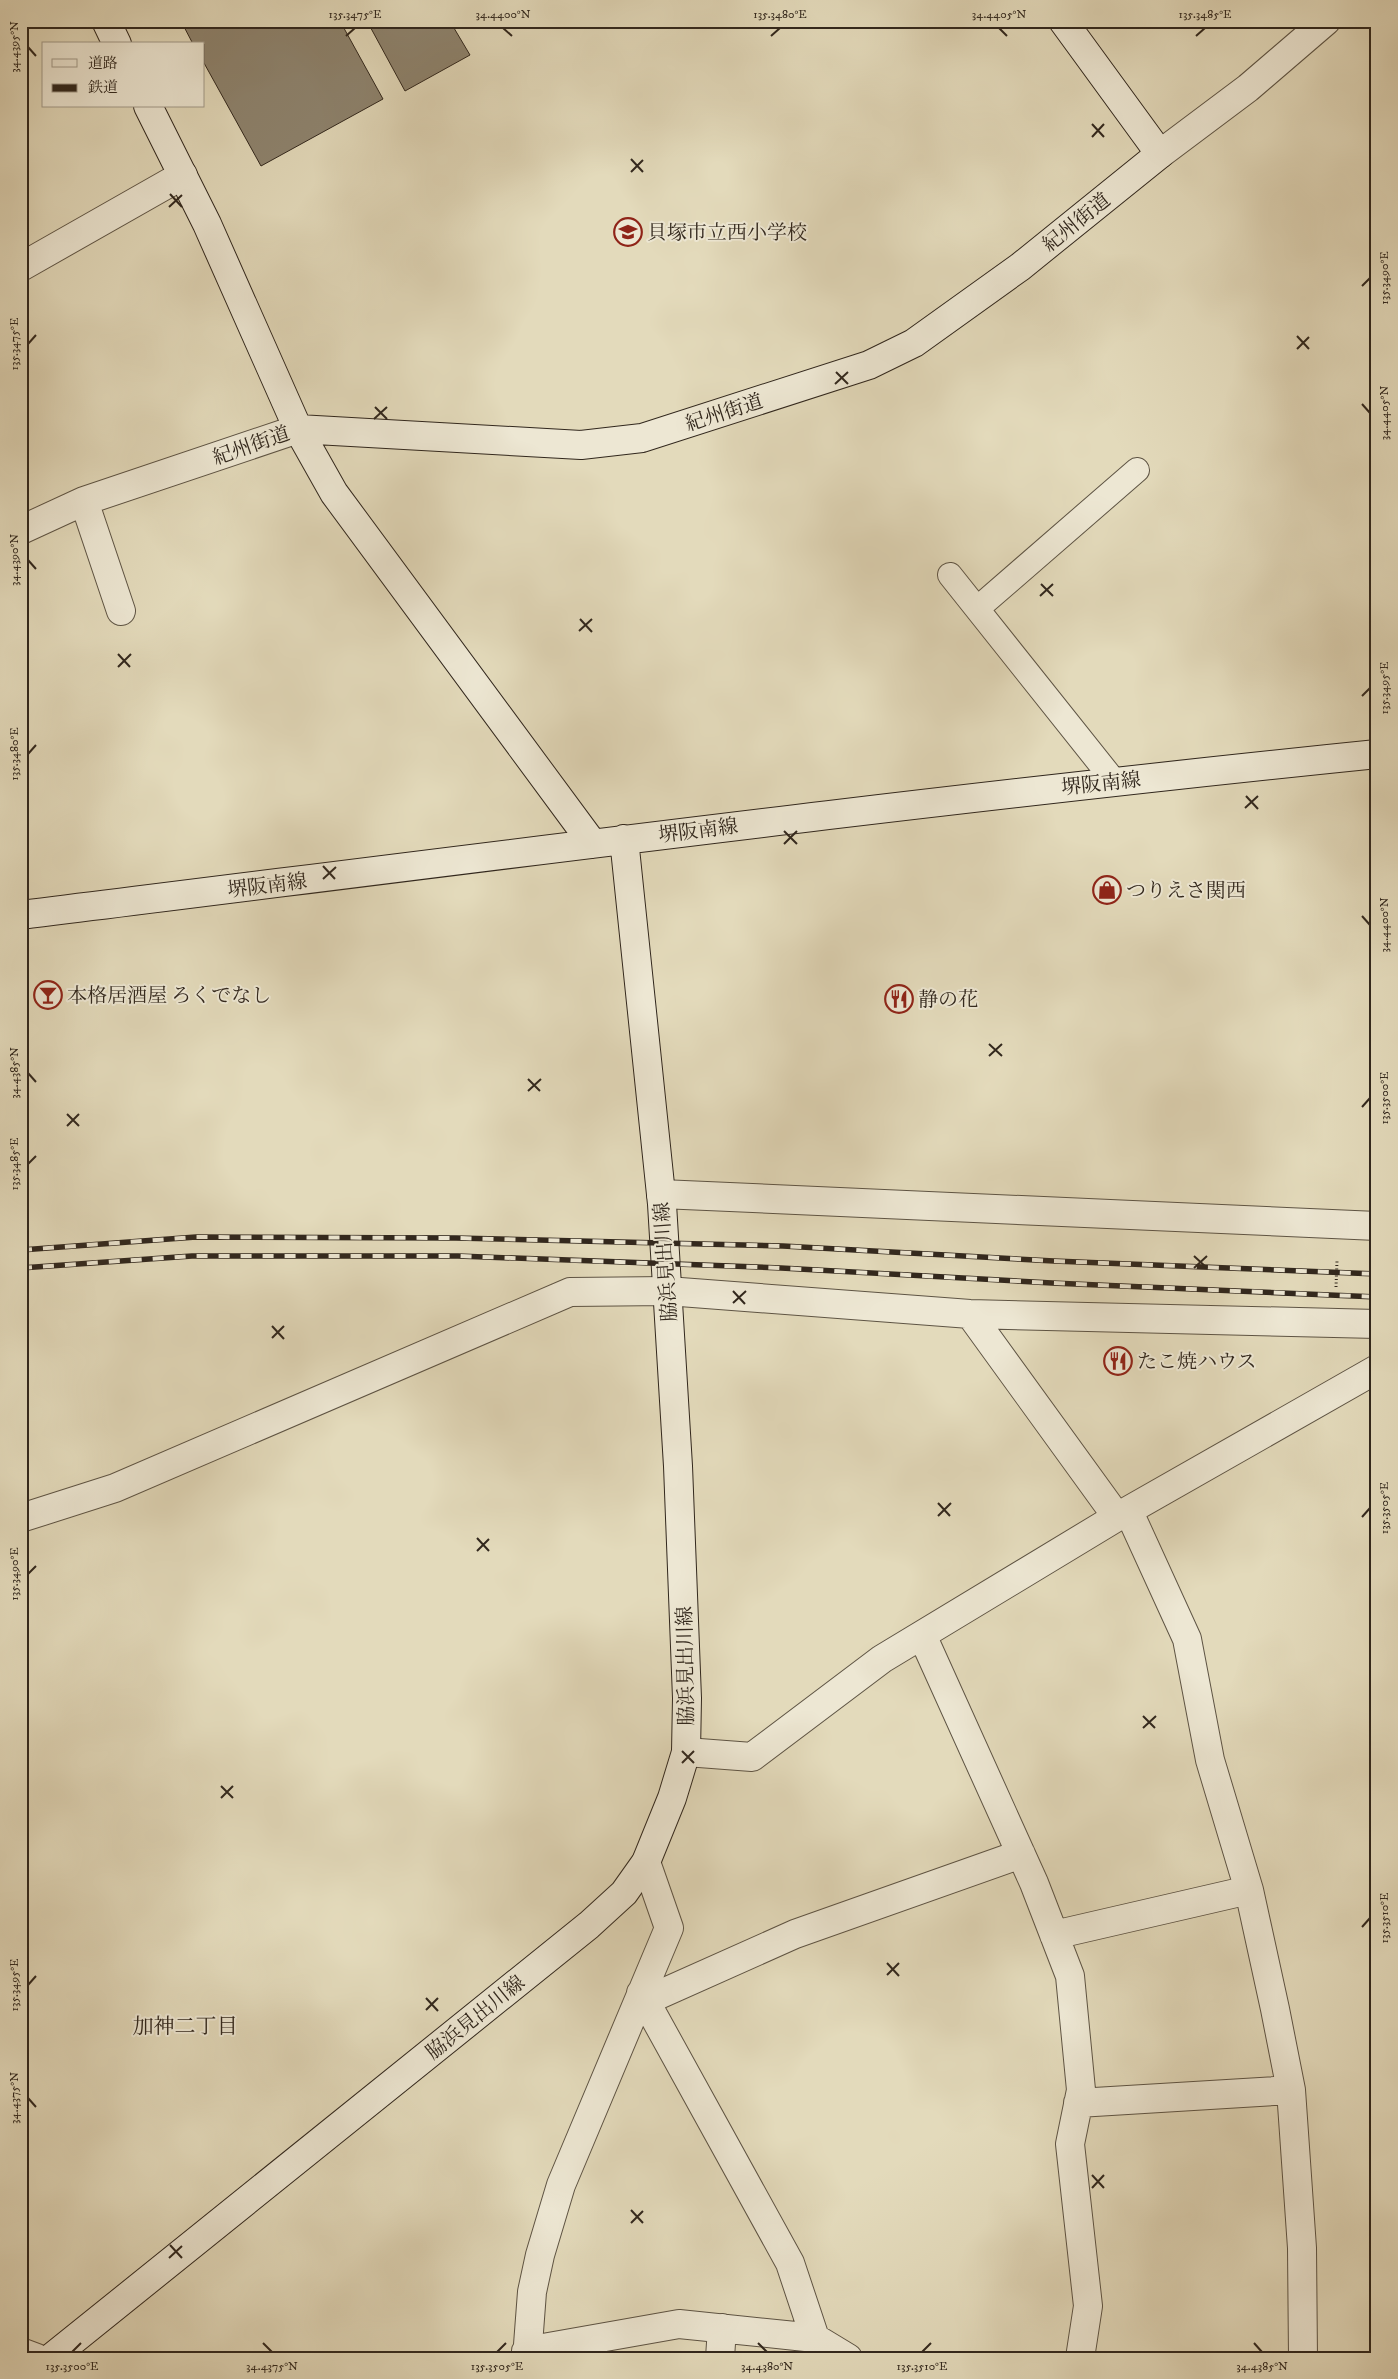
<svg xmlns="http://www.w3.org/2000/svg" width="1398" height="2379" viewBox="0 0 1398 2379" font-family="'IM FELL DW Pica','Noto Serif JP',serif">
<rect width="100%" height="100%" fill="#e3dabb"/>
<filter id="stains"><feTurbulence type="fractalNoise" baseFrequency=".004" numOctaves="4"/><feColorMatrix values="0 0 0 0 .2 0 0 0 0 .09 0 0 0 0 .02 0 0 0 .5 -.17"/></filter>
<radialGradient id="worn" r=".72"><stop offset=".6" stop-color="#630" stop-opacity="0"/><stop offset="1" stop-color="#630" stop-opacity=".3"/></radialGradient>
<path fill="#8e846f" stroke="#31271d" d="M181,21H340L383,99L261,166L204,63V44H193Z
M367,21H455L451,23L470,55L405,91Z"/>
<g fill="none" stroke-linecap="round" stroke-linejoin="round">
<defs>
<path id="lane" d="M950,575L1114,781
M978,608L1137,470"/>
<path id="street" d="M1160,154L1248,88L1326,21
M21,267L183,175
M84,501L121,611
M21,530L84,501L298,429
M661,1194L1377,1226
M970,1314L1117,1517
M1129,1512L1187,1639L1210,1760L1249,1890L1275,2009L1291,2090L1302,2248L1303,2358
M21,1518L115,1488L570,1292L667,1291L970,1314L1377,1324
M922,1635L1034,1883L1070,1976L1081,2090L1070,2144L1088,2306L1080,2358
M686,1752L752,1757L882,1659L1117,1517L1377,1369
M1054,1935L1249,1890
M641,1993L790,2263L815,2338
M645,2001L795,1934L1021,1854
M1078,2103L1291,2090
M526,2351L679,2324L815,2338L848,2358
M21,2352L37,2358
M527,2358L532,2292L540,2255L561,2185L669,1928L646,1862
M720,2358L722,2328"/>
<path id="secondary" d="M106,21L117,44
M148,106L207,224L298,429L334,493L593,844
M298,429L581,445L642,438L869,365L914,343L1020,267L1160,154L1063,21
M21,915C473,859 924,800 1377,754
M51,2358L589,1925L624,1893L646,1862L672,1798L686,1752L687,1698L678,1466L662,1204L624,839"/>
</defs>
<use href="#lane" stroke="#5e5444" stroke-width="26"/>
<use href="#street" stroke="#5e5444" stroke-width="30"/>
<use href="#secondary" stroke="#31271d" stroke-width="30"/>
<path stroke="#31271d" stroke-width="3" stroke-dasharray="1 2.5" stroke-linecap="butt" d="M1336,1287L1337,1261"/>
<use href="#lane" stroke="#ede7d3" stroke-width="24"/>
<use href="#street" stroke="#ede7d3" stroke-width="28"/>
<use href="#secondary" stroke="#ede7d3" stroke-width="28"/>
<defs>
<path id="rail" d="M21,1250L196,1237L456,1238L783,1246L1054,1261L1377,1274
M21,1268L192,1256H458L781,1268L1052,1283L1377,1297"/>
</defs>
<use href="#rail" stroke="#31271d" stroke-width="5.5"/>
<use href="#rail" stroke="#ede7d3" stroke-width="4" stroke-dasharray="11" stroke-linecap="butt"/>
</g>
<path fill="none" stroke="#31271d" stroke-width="2" d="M503,28L512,36M999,28L1007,36M346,36L355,28M771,36L780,28M1196,36L1205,28M28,47L36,56M1092,124L1104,137M1092,137L1104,124M631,159L643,172M631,172L643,160M170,194L182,207M169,207L182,195M1362,286L1370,278M1297,336L1309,349M28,344L36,335M1297,349L1309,337M836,372L848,384M835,384L848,372M1362,404L1370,413M375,407L387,419M374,419L387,407M28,560L36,569M1041,584L1053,596M1040,596L1053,584M580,619L592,632M579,631L592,619M118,654L130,667M118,667L131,654M1362,696L1370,688M28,754L36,745M1246,796L1258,809M1245,808L1258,796M784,831L797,844M784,844L797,831M323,866L335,879M323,879L336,867M1362,916L1370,925M989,1044L1002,1056M989,1056L1002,1044M28,1073L36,1082M528,1079L540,1091M528,1091L541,1079M1362,1107L1370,1098M67,1114L79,1126M67,1126L79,1114M28,1164L36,1156M1194,1256L1207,1268M1194,1268L1207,1256M733,1291L745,1304M733,1303L746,1291M272,1326L284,1339M272,1338L284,1326M938,1503L950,1516M938,1516L951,1503M1362,1517L1370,1508M477,1538L489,1551M477,1551L489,1539M28,1574L36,1566M1143,1716L1155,1728M1143,1728L1156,1716M682,1751L694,1763M682,1763L694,1751M221,1786L233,1798M221,1798L233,1786M1362,1927L1370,1918M887,1963L899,1976M887,1975L899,1963M28,1985L36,1976M426,1998L438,2011M426,2010L438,1998M28,2098L36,2107M1092,2175L1104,2188M1092,2188L1104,2175M631,2210L643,2223M631,2223L643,2211M170,2245L182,2258M169,2258L182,2246M263,2343L272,2352M758,2343L767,2352M1254,2343L1262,2352M72,2352L81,2343M497,2352L506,2343M922,2352L931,2343"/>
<defs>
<symbol id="school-ring" viewBox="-11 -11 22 22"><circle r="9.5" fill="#ede7d3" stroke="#8f2418" stroke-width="1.5"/><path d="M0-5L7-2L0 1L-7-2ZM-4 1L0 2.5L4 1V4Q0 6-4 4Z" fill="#8f2418"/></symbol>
<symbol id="shop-ring" viewBox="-11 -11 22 22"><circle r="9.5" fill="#ede7d3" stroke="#8f2418" stroke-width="1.5"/><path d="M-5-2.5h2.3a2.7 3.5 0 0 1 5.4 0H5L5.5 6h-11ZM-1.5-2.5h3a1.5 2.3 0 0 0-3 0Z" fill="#8f2418"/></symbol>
<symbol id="bar-ring" viewBox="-11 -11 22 22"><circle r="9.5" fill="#ede7d3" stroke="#8f2418" stroke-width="1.5"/><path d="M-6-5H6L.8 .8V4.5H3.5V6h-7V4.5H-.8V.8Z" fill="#8f2418"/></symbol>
<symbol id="restaurant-ring" viewBox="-11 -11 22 22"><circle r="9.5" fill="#ede7d3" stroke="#8f2418" stroke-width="1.5"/><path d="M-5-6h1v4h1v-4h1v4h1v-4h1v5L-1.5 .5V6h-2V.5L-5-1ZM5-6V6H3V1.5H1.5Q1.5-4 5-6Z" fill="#8f2418"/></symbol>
</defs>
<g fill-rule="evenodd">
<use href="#school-ring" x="612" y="216" width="32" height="32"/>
<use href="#shop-ring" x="1091" y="874" width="32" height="32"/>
<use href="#bar-ring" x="32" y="979" width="32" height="32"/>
<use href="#restaurant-ring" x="883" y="983" width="32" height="32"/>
<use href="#restaurant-ring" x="1102" y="1345" width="32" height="32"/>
</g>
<g text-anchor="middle" stroke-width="4" stroke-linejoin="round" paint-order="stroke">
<g font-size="20" fill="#31271d" stroke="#ede7d3">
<text transform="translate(1076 222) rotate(-39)" y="7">紀州街道</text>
<text transform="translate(724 412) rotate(-18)" y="7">紀州街道</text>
<text transform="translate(251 445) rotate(-19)" y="7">紀州街道</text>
<text transform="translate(1101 783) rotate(-6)" y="7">堺阪南線</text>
<text transform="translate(698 830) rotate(-7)" y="7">堺阪南線</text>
<text transform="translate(267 885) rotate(-7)" y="7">堺阪南線</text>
<text transform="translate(665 1262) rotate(-94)" y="7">脇浜見出川線</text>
<text transform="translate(685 1666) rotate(-91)" y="7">脇浜見出川線</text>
<text transform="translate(475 2017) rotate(-39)" y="7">脇浜見出川線</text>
</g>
<g font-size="20" fill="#31271d" stroke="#ede7d3" text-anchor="start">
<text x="647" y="239">貝塚市立西小学校</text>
<text x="1126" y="897">つりえさ関西</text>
<text x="67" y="1002">本格居酒屋 ろくでなし</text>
<text x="918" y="1006">静の花</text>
<text x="1137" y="1368">たこ焼ハウス</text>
</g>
<g font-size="21" fill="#31271d" stroke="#ede7d3">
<text x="185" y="2033">加神二丁目</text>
</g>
</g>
<rect width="1398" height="2379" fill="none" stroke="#e3dabb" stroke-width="55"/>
<rect x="42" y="42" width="162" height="65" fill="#ede7d3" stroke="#a29a8a"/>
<rect x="52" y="59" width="25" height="8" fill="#ede7d3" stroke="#a29a8a"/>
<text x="88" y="68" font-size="15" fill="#31271d">道路</text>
<rect x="52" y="84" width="25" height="8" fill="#31271d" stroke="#a29a8a"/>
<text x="88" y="92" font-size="15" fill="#31271d">鉄道</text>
<rect x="28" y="28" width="1342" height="2324" fill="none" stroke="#31271d" stroke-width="2"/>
<g font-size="12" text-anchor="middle" fill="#31271d">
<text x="355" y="18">135.3475°E</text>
<text x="503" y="18">34.4400°N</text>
<text x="780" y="18">135.3480°E</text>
<text x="999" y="18">34.4405°N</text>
<text x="1205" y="18">135.3485°E</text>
<text transform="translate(14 47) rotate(-90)" y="4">34.4395°N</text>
<text transform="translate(1384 278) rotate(-90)" y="4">135.3490°E</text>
<text transform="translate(14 344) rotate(-90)" y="4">135.3475°E</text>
<text transform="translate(1384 413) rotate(-90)" y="4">34.4405°N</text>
<text transform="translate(14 560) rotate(-90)" y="4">34.4390°N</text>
<text transform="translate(1384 688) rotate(-90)" y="4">135.3495°E</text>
<text transform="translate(14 754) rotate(-90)" y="4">135.3480°E</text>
<text transform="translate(1384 925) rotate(-90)" y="4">34.4400°N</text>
<text transform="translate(14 1073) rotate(-90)" y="4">34.4385°N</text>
<text transform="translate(1384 1098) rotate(-90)" y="4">135.3500°E</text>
<text transform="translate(14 1164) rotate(-90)" y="4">135.3485°E</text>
<text transform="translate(1384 1508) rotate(-90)" y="4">135.3505°E</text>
<text transform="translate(14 1574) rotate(-90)" y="4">135.3490°E</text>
<text transform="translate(1384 1918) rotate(-90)" y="4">135.3510°E</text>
<text transform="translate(14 1985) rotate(-90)" y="4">135.3495°E</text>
<text transform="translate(14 2098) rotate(-90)" y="4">34.4375°N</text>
<text x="72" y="2370">135.3500°E</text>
<text x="272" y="2370">34.4375°N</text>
<text x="497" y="2370">135.3505°E</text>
<text x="767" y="2370">34.4380°N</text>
<text x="922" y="2370">135.3510°E</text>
<text x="1262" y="2370">34.4385°N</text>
</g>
<rect width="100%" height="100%" filter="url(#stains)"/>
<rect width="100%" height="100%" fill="url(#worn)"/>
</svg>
